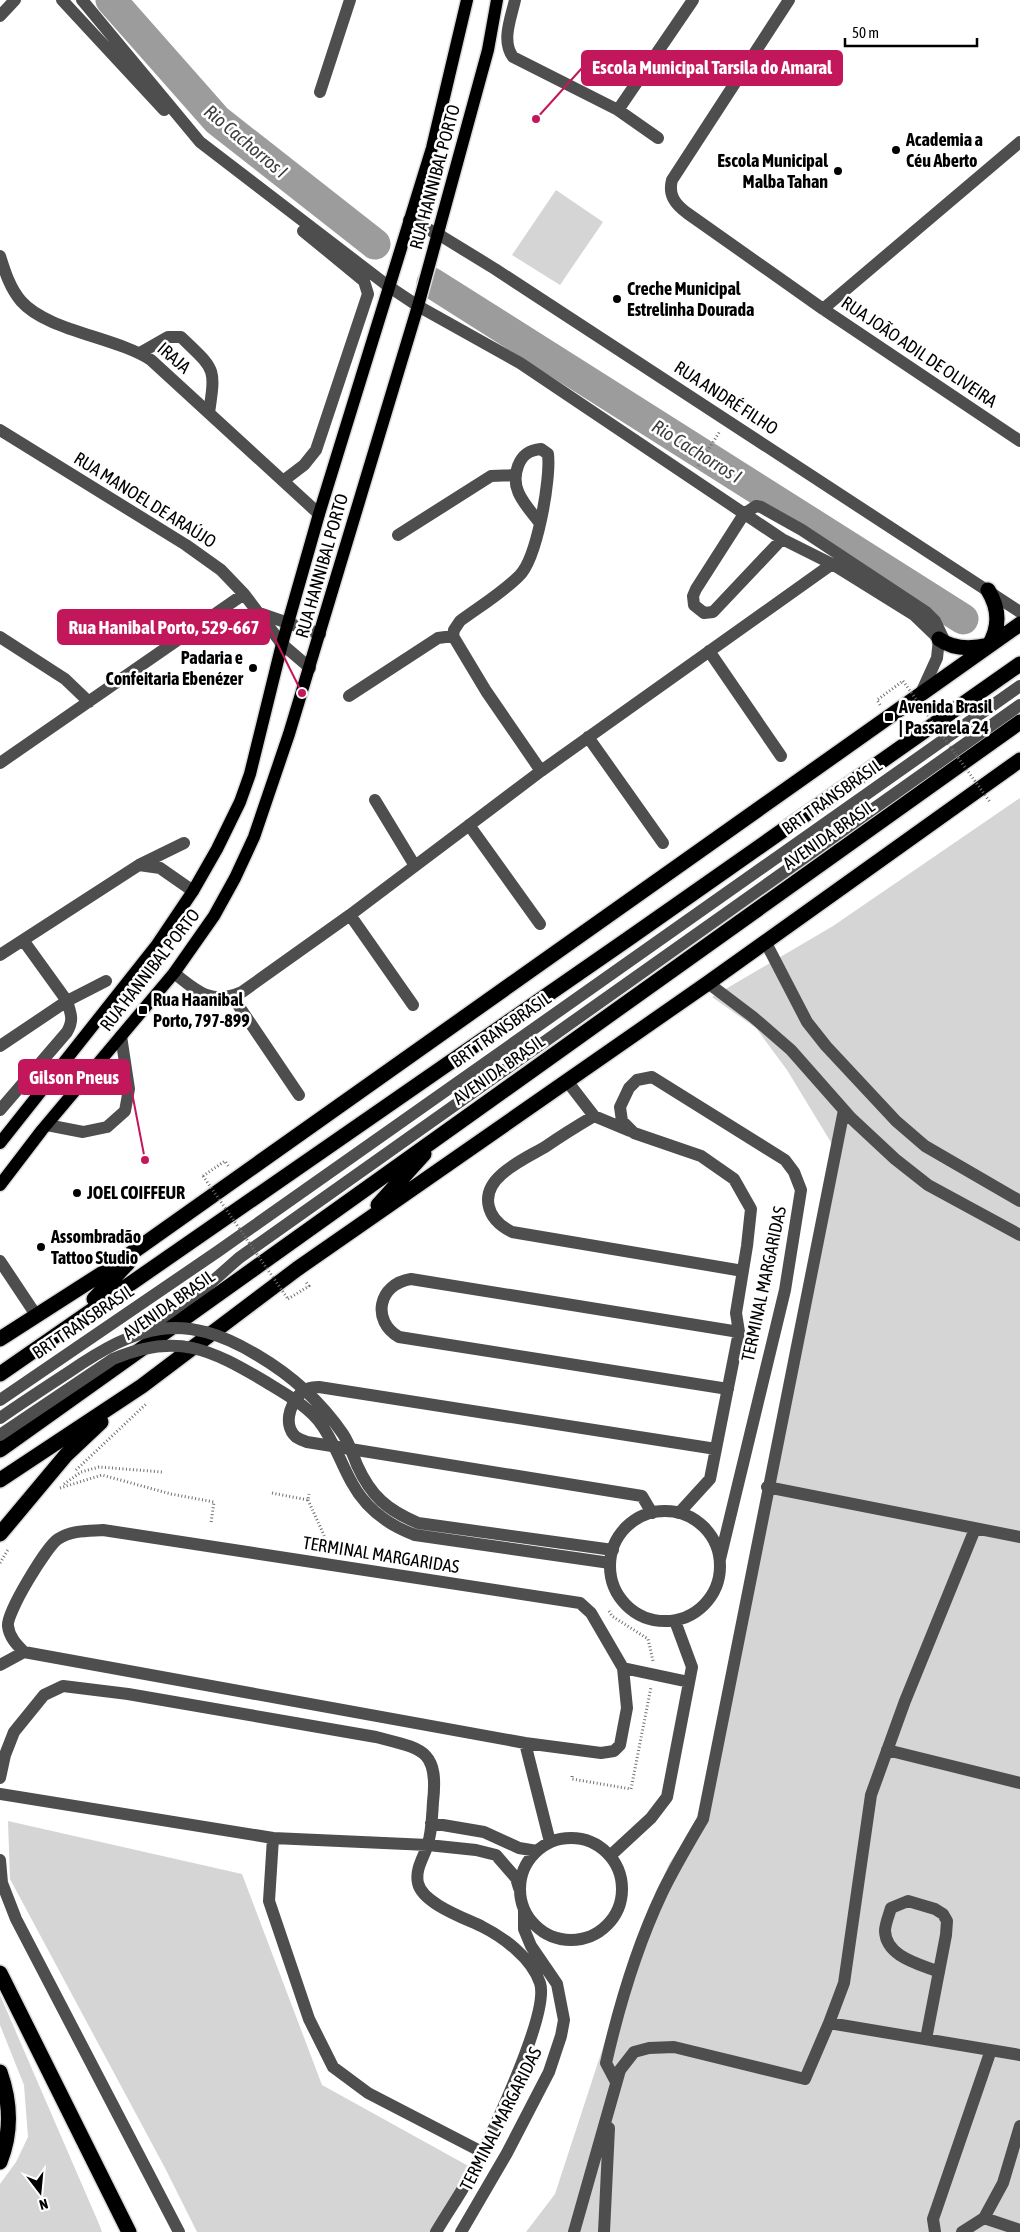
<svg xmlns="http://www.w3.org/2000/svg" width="1020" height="2232" viewBox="0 0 1020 2232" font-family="'Asap Condensed',sans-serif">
<rect width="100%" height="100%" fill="#fff"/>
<path fill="#d5d5d5" d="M556,190L603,222L560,285L512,255Z
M1020,798V2232H526L555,2194L641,1931L669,1864L698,1820L832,1144L787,1070L756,1028L712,997L833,926Z
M8,1821L242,1874L322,2085L472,2168L430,2232H197L165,2168L10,1879Z
M0,1995L99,2224L102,2232H0V2184L16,2162L28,2137L24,2085L0,2025Z"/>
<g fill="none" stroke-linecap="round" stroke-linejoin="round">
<path stroke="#9c9c9c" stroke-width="31" d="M111,0L217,120L375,244
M432,283L963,619"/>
<defs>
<path id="major" d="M0,1143L156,946L193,891L217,849L240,802L250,774L282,644L319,514L432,148L467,0
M0,1185L42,1130L174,973L214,916L235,878L254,837L289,734L418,306L488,50L497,0"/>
<path id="highway" d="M939,639C954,650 972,649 989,645C1000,627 999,608 988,590
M378,1205L424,1154
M94,1299L128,1263
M0,1339L106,1271L1020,624
M0,1374L628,939L1020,664
M0,1450L1020,722
M0,1480L142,1386L297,1269L708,983L1020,760
M0,1534L66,1455L101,1422
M0,1973L129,2232
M0,2072C11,2103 12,2132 0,2162"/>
</defs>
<use href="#major" stroke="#dbdbdb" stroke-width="15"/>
<use href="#highway" stroke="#dbdbdb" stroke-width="18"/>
<path stroke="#707070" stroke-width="3" stroke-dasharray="1 2.5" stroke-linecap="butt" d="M698,466L720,431
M880,705L877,700L903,681
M203,1176L225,1161L229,1167
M288,1299L309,1286L306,1282
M76,1470L146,1404
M64,1484L81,1472L99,1467L162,1472
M60,1488L102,1475L171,1494L214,1502L211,1523
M272,1493L308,1500L309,1494
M308,1500L328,1544
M0,1563L9,1548
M609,1611L612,1616L648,1639L653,1661
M572,1776V1779L631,1789L651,1687"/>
<path stroke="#4e4e4e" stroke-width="12" d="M62,0L164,110
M82,0L200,142L388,286L418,306L520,363L782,539L832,564L914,615L939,639L937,658L922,691
M515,0C511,18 501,41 513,57L618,110L658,138
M789,0L672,180C668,195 675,204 687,213L823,309L1020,441
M0,16L15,0
M320,92L350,0
M618,110L693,0
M409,220L438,234L495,269L1020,612
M0,256C5,272 10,288 21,301C47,331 116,337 151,360L319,514
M823,309L1020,142
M140,353L168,337H181C215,370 216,366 209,413
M0,430L186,545L221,570L244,594L282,644L310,668
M283,481L304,465L316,450L368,294L364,281L303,231
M539,522C526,505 509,489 518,466C522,455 529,450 541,449L548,454C551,479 537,559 519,576C502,593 479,607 460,621L454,630L453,636L486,691L541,771
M398,535L491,476L514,475
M782,539L713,612L704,613L694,605L693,596L696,589L744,514L756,506L761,507L802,530L926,612L935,621L944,640
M259,613L320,634
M0,637L65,679L89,702
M709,651L781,756
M349,696L438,638L453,636
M588,737L663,843
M0,763L244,594
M375,800L415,866L541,771L832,564
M469,825L540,924
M139,865L184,843
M350,915L413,1005
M23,940L67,1001L106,981
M765,941L807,1022L826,1046L896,1121L925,1146L1020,1201
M0,955L139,865L160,868L193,891
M174,973C198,992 211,1005 242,992L350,915L415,866
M708,983L753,1017L791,1050L851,1118L895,1159L928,1185L1020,1235
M232,996L299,1095
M0,1046L67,1001C71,1014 74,1020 67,1032L0,1110
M567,1081L594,1116
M47,1125L83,1132L107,1127L125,1111L129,1089L121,1036
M630,1131L594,1116C577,1126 561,1136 545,1147C531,1155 514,1163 502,1174C479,1194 486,1219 512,1232L743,1271
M0,1261L36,1315
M154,1333L239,1258L1020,705
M728,1389L399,1337C371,1321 378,1284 411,1279L739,1332
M0,1400L217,1252L1020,686
M767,1487L1020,1537
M610 1566a55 55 0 1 1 110 0a55 55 0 1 1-110 0Z
M652,1513L642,1496L307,1442C304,1441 299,1439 296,1437C281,1424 292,1396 307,1389C311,1387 316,1387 319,1387L716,1449
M679,1513L710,1479L739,1332L736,1313L747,1246L751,1209L734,1179L701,1156L634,1133L622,1121L620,1107L629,1088L637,1080L652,1077L785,1160L794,1172L801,1190L785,1290L720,1559
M0,1665L24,1652L525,1743L601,1753L614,1751L620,1745L627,1708L623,1668L591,1613L580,1603L103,1530C87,1531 72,1530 58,1539C47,1546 6,1613 8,1626C9,1637 17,1645 24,1652
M623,1668L689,1682
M525,1743L550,1842
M887,1750L1020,1783
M0,1778L5,1755L14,1732L44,1695L63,1686L128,1694L376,1737C422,1749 439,1749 433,1802C432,1816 432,1833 427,1847C423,1858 415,1870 418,1883C422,1903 464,1918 481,1926C503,1937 532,1958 540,1983C550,2013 491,2135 475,2167C464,2189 449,2210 436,2232
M0,1794L273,1838
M431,1823L484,1832L519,1848L537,1851
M520 1889a51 51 0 1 1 102 0a51 51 0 1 1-102 0Z
M611,1855L651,1818L667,1797L692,1667L675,1621
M0,1860L2,1883L16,1919L179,2232
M829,2023L844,1983L871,1795L905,1701L975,1529
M926,2039L946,1935L947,1921L943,1914L935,1909L908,1901L891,1908C889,1915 885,1924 885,1931C886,1957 920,1964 939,1972
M616,2082L606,2063C619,2006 637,1946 662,1893C674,1868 689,1843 703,1819L844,1110
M482,2152L368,2093L333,2067L309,2019L269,1901L273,1838L428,1845L476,1850L496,1855L516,1878L519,1888
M984,2218L1020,2230
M461,2232L507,2153L549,2072L561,2036L564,2020L557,1984L531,1946L524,1929V1910
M574,2232L620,2070L634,2052L649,2048L674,2047L805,2079L829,2023L1020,2055
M604,2232L609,2128
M935,2232L933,2219L991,2050
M962,2232L984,2218L1003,2183L1020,2126"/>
<use href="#major" stroke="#000" stroke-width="12"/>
<use href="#highway" stroke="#000" stroke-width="15"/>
<path stroke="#707070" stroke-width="3" stroke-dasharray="1 2.5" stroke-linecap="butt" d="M903,681L990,802
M203,1176L288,1299"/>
<path stroke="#4e4e4e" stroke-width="12" d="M0,1418C23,1402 46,1387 69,1372C138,1325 182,1310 257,1355C291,1375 321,1402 343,1434C349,1443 353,1455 357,1465C371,1496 387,1510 418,1523L613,1550
M0,1435L113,1359C177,1332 210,1349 266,1382C284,1393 304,1404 318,1420C334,1440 340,1462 352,1483C366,1509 388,1525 415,1535L610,1563"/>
</g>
<g fill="#000" stroke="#fff" stroke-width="2">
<circle cx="896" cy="150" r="5"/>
<circle cx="838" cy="171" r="5"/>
<circle cx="617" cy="299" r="5"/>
<circle cx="253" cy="668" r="5"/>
<rect x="884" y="712" width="10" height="10" rx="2.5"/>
<rect x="138" y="1005" width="10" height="10" rx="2.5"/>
<circle cx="77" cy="1193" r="5"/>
<circle cx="41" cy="1247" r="5"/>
</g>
<g text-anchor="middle" stroke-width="5" stroke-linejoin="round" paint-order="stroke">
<g font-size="18" font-weight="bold" fill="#000" stroke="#fff" text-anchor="start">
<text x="906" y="146">Academia a<tspan x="906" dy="21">Céu Aberto</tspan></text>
<text x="828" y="167" text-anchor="end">Escola Municipal<tspan x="828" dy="21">Malba Tahan</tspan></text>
<text x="627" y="295">Creche Municipal<tspan x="627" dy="21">Estrelinha Dourada</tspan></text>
<text x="243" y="664" text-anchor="end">Padaria e<tspan x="243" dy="21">Confeitaria Ebenézer</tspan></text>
<text x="899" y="713">Avenida Brasil<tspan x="899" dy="21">| Passarela 24</tspan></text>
<text x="153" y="1006">Rua Haanibal<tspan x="153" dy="21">Porto, 797-899</tspan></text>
<text x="87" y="1199">JOEL COIFFEUR</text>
<text x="51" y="1243">Assombradão<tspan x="51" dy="21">Tattoo Studio</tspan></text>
</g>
<g font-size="18" fill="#000" stroke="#fff">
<text transform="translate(435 177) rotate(-75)" y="6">RUA HANNIBAL PORTO</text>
<text transform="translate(919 352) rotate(34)" y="6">RUA JOÃO ADIL DE OLIVEIRA</text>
<text transform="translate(174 358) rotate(41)" y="6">IRAJA</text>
<text transform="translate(726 398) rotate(33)" y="6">RUA ANDRÉ FILHO</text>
<text transform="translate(145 500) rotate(32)" y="6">RUA MANOEL DE ARAÚJO</text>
<text transform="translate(322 566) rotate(-74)" y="6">RUA HANNIBAL PORTO</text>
<text transform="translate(832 797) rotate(-35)" y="6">BRT TRANSBRASIL</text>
<text transform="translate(829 835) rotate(-35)" y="6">AVENIDA BRASIL</text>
<text transform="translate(150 970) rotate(-52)" y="6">RUA HANNIBAL PORTO</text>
<text transform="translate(501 1030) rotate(-35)" y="6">BRT TRANSBRASIL</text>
<text transform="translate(499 1070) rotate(-35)" y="6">AVENIDA BRASIL</text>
<text transform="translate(764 1284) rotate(-78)" y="6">TERMINAL MARGARIDAS</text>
<text transform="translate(169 1305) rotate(-35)" y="6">AVENIDA BRASIL</text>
<text transform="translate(83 1322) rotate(-34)" y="6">BRT TRANSBRASIL</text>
<text transform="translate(381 1555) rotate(9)" y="6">TERMINAL MARGARIDAS</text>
<text transform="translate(501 2119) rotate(-63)" y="6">TERMINAL MARGARIDAS</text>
</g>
<g font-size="19" font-style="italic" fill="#3d3d3d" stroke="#fff">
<text transform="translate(246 141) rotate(40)" y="7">Rio Cachorros I</text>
<text transform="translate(697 451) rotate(32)" y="7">Rio Cachorros I</text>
</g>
</g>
<path fill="none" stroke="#c2185b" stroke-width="2" d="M536 119L582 68M302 693L269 627M145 1160L129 1077"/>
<g fill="#c2185b" stroke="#fff" stroke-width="2">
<circle cx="536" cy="119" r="5"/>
<circle cx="302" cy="693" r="5"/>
<circle cx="145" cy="1160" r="5"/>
</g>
<g fill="#c2185b" stroke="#c2185b" stroke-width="2">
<rect x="582" y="51" width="260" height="34" rx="5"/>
<rect x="58" y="610" width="211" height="34" rx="5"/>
<rect x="19" y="1060" width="110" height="34" rx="5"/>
</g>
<g font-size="19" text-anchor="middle" font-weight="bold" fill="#fff">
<text x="712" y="74">Escola Municipal Tarsila do Amaral</text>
<text x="164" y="634">Rua Hanibal Porto, 529-667</text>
<text x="74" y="1084">Gilson Pneus</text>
</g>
<g transform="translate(40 2192) rotate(164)" stroke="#ffffff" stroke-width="4" paint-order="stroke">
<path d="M0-4L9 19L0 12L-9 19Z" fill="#000000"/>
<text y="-8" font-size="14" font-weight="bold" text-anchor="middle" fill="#000000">N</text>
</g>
<path d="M845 38v8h132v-8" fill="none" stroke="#000000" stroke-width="2.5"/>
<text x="852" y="38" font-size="15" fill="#000000" stroke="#ffffff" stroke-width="4" paint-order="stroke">50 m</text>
</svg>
